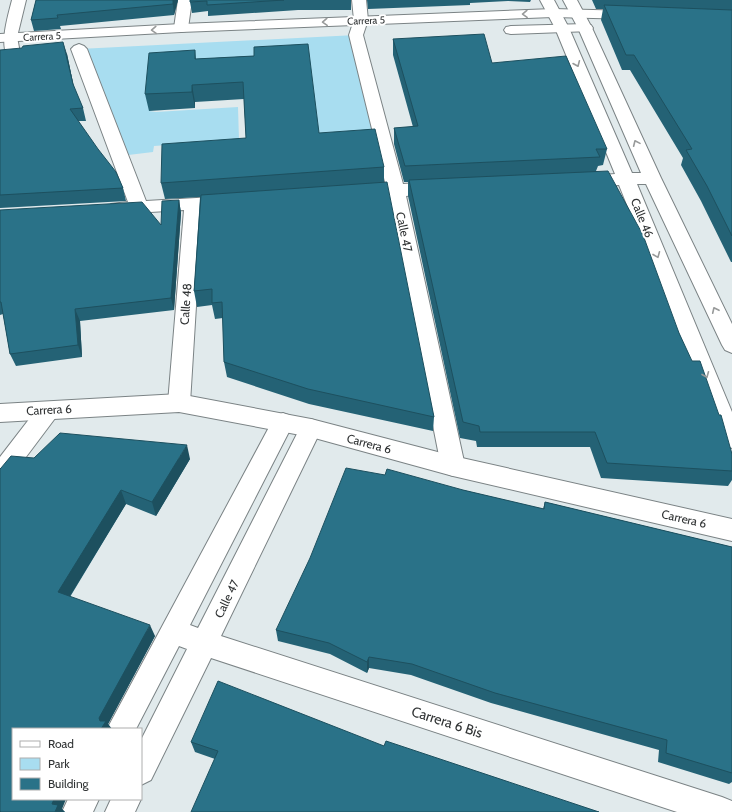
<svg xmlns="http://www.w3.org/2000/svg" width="732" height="812" viewBox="0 0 732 812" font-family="Cabin,sans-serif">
<rect width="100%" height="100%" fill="#e1eaec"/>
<path fill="#a8ddf0" d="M356,35L382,139L319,142L309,60L149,111L156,112L238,107L239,140L154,146L153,152L120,156L79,49Z"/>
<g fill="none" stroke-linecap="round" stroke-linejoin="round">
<defs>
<path id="street" d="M12,0H26L17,37L20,53L17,56L12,58L7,56C0,41 8,16 12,0Z
M178,0H192L188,28L186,31L181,32L176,31L174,28Z
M352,0H366L368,20L363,35L403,184L437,182L443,184L446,188L443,192L406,196L465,466L461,473L453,476L445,473L441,466L388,197L360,199L354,197L351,193L354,189L386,186L349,35L354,20Z
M540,0H554L569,28L632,173H641L578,28L563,0H577L592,28L661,178L732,324V353L725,350L722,345L646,184H637L732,412V448L724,445L721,439L619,185L584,187L578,185L575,181L578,177L615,174L555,28Z
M79,44L84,46L87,49L146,201L230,196L236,198L239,202L236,206L202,209L190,403L187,409L179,412L171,409L168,403L184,210L117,214L111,212L108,208L111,204L128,202L71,49L74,46Z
M48,402L56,405L59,411L56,417L8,481L0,484V457L40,405Z
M283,413L291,416L294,422L190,625L198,628L303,422L311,419L319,422L322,428L221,636L722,797L732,801V812H677L211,658L151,780L141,785V740L187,649L179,646L136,729H107L275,416Z
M68,799H99L93,812H62Z
M111,799H141L135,812H105Z"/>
<path id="secondary" d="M553,9L633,11L638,12L640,15L638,18L633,19L553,17L181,32L0,42V34L181,24Z
M586,24L591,25L593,28L591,31L511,34L506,33L504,30L506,27L511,26Z
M179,394L311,419L453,456L732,519V541L453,476L311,437L179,412L0,422V404Z"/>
</defs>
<use href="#street" stroke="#7b8385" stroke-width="2"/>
<use href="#secondary" stroke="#7b8385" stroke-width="2"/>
<use href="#street" fill="#fff" fill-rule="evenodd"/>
<use href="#secondary" fill="#fff" fill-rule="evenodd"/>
</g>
<path fill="#246275" d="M36,0H178L174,15L60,26L61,29L34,31L31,20Z
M190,0H351V10H298L208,16V11L192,13L190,2Z
M367,0H531L530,2L508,1L470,3V5L368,9Z
M592,0H732V262H731L701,201L681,165L683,158L630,70H622L601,20L603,9H596Z
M393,39L492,63L607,149L603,165L598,166L596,171L679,333L732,454V480L728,486L601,478L590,447H477L476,441L460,438L408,196V182H404L394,144V128L413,127L393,55Z
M0,50L67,54L74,88L83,108L86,121H78L123,188L126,201L0,208Z
M195,50L196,59L254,56L319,133L384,167V182L434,417L433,431L309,404L227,377L224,362L223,318L215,319L212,305L197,307L194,291L200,197L165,199L161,183L246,138L244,99L195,102V108L149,111L145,94Z
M179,200L181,213L174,310L80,321L82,357L16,366L10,354L3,314L0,315V210L161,225Z
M34,458L190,459L156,516L126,504L70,597L155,636L108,724L112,729H13L62,809L65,812H0V469Z
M463,490L543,509L545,502L732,547V782L729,784L658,762L659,750L491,703L411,675L369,668L367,673L330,654L278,641L276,630Z
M191,742L384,746L599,812L215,759L195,752Z"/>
<path fill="#1d505f" d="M173,0H178L174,15L173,4Z
M63,42L67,54L76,97L73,84Z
M192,85L195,102V108L192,92Z
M179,200L181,213L174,310L171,298Z
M75,309L80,321L82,357L78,345Z
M187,445L190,459L156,516L152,502Z
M121,490L126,504L65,604L58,592Z
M150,625L155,636L108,724L112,729H101L99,718Z
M369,657V668L367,673V662Z
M54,799H66L62,809L65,812H55L52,804Z"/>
<path fill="#2a7288" stroke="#1d505f" d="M36,0H173V4L57,15L58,18L31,20Z
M190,0H284L207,5V1L190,2Z
M604,5L732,10V236L707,186L686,150L692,149L634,55H626Z
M484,34L492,63L566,56L607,149H596L600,157L405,166L394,128L418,126L393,39Z
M63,42L73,84L83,108L70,109L98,149L116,172L123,188L0,195V50L22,48L23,46Z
M308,44L319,133L375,129L384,167L161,183L162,144L246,138L243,82L192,85V92L145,94L149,53L195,50V59L254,56V47Z
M608,171L643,235L679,333L692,361H700L719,415H721L732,454V471L607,463L595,432H480L479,426L463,422L409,180Z
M387,182L434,417L308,389L224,362L222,302L212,303V289L194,291L201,195Z
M179,200L171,298L75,309L78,345L10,354L1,302H0V210L142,202L161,225L162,201Z
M60,433L187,445L152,502L121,490L58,592L150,625L99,718L100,721H106L101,729H13V799H54L52,804L58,805L55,812H1L0,811V469L1,468L11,456L34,458Z
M346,468L385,475L387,469L463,490L544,509L545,502L732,547V773L666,753L667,740L495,693L412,664L369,657L367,662L329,643L276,630L310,558Z
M218,681L384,746L386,741L599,812H191L218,751L191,742Z"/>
<defs><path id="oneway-chevron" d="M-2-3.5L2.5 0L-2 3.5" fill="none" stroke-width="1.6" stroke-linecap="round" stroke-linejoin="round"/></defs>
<g stroke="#989a9a">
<use href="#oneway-chevron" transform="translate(525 14) rotate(178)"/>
<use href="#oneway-chevron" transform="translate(325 22) rotate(177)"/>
<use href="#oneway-chevron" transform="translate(154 30) rotate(177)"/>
<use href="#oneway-chevron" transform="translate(577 64) rotate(67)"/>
<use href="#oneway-chevron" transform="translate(636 143) rotate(-114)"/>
<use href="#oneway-chevron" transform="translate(657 255) rotate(68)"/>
<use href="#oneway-chevron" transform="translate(715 310) rotate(-115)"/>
<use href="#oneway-chevron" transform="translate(706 375) rotate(68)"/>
</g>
<g text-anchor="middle" stroke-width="4" stroke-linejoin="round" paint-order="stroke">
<g font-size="10" fill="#313435" stroke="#fff">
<text transform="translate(366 20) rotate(-2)" y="4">Carrera 5</text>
<text transform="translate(42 36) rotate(-3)" y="4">Carrera 5</text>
</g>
<g font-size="12" fill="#313435" stroke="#fff">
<text transform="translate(642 218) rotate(68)" y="4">Calle 46</text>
<text transform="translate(404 232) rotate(78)" y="4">Calle 47</text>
<text transform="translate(186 304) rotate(-86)" y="4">Calle 48</text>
<text transform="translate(49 410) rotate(-3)" y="4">Carrera 6</text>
<text transform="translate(369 444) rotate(15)" y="4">Carrera 6</text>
<text transform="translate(684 519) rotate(13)" y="4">Carrera 6</text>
<text transform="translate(227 599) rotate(-64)" y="4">Calle 47</text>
</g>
<g font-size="14" fill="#313435" stroke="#fff">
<text transform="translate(447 722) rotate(18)" y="5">Carrera 6 Bis</text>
</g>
</g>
<rect x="12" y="728" width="130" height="72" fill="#ffffff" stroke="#adaeae"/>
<rect x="20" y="741" width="20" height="6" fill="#ffffff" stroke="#adaeae"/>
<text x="48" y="748" font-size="12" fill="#313435">Road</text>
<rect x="20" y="758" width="20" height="12" fill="#a8ddf0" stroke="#adaeae"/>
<text x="48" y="768" font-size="12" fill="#313435">Park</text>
<rect x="20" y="778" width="20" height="12" fill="#2a7288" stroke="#adaeae"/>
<text x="48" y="788" font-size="12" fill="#313435">Building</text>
</svg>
